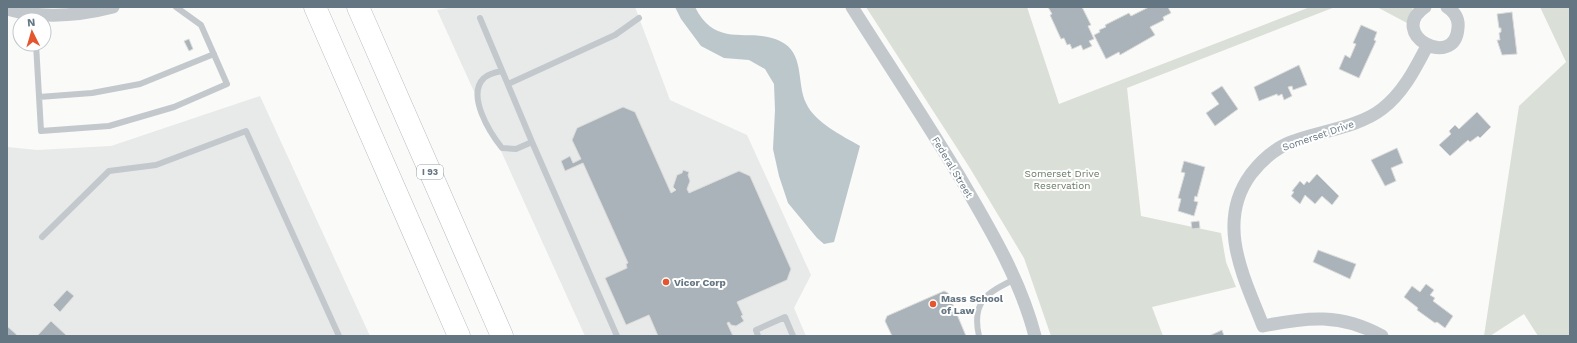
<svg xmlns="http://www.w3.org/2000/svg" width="1577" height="343" viewBox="0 0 1577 343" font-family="'Work Sans',sans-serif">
<rect width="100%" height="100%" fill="#fafaf8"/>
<path fill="#e8e9e9" d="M454,7H635L670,100L747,135L811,275L794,308L806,336H585L437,10Z
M260,96L370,336H7V147L37,150L111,146Z"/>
<path fill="#dadfd7" d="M866,7H1027L1059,104L1310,7H1335L1127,88L1141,216L1221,233L1226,262L1236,287L1152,307L1163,336H1051L1024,258L968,165Z
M1377,7H1413L1407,23Z
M1540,7H1570V336H1538L1524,314L1490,336H1484L1519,106L1566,62Z"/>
<path fill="#bbc7cb" d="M675,7H695C718,53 754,23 785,44C804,57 797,85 806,103C815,123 843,136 860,146L834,242L824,244L817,238L788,203L779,176L773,149L775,110L774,84L765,69L749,60L724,58L701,46L681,19Z"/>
<path fill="#aab3b9" stroke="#dcdcda" d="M1048,7H1082L1091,25L1088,26L1094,39L1089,41L1092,46L1083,50L1081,45L1072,49L1070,44L1067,45L1064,38L1061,39L1050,15L1052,14Z
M1149,7H1168L1171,13L1163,17L1164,20L1150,27L1155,35L1120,55L1119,52L1106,59L1094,35L1100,32L1099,30L1106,27L1105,25L1129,13L1131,16Z
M1512,12L1517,54L1502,55L1497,40H1500L1499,33L1501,32V28H1499L1497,14Z
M1361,25L1377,32L1374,40L1376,41L1359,78L1339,69L1345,55L1350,58L1356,44L1353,43Z
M189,39L193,49L189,51L184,41Z
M1299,65L1307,85L1293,90L1292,86L1288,87L1292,96L1284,100L1282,94L1278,96L1277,94L1259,101L1254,87Z
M1222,86L1238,109L1215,126L1206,113L1219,104L1211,93Z
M623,107L635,112L671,193L676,190L673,187L677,175L682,173L683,170L689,172L688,175L690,181L687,189L689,193L739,171L750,176L791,269L787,280L737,302L743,315L741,316L744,321L736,326L731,325L729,322L727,323L733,336H658L649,315L626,325L605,278L627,268L626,264L628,263L583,163L565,171L561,161L570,156L573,163L581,159L572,140L577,128Z
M1477,112L1491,127L1480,138L1478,136L1470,142L1468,140L1450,156L1439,145L1451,134L1449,131L1455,125L1459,129Z
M1397,148L1403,163L1391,168L1396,181L1385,186L1371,160Z
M1184,161L1205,167L1197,197L1195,196L1194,201L1198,202L1194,216L1178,211L1181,199L1178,198L1185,173L1181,172Z
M1317,174L1339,196L1332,205L1322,196L1315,204L1305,195L1300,204L1291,196L1294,192L1292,191L1300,181L1304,185L1307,181L1309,183Z
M1199,221L1200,228L1192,229L1191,222Z
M1318,250L1356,264L1350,279L1313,262Z
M1426,284L1434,290L1430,295L1435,298L1433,301L1453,316L1445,328L1437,322L1435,323L1417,310L1418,308L1404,297L1412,286L1420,292Z
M67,290L74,296L60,312L53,305Z
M944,291L948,293L966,336H892L885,321L887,316Z
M51,321L67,336H37Z
M7,326L18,336H7Z
M1222,330L1224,336H1209Z"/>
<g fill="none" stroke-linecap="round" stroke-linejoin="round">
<defs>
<path id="highway" d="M315,7L459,336
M358,7L502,336"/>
</defs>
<use href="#highway" stroke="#b4b9bd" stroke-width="23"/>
<path stroke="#c3c8cc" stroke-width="6" d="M480,18L532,142L617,336
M36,44L41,131L109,126L174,107L227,84L201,25L176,7
M502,71C497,72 488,74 484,78C466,95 490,133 502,148L516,149L532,142
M508,84L615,35L639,18
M39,97L92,93L140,84L214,54
M42,237L109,171L156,165L246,131L339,336
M758,336L756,330L785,317L793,336
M979,336C971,301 987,293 1015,279"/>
<path stroke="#c3c8cc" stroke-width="13" d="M852,7C890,67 929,125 965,186C993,234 1021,282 1035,336
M1425,7C1386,34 1455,71 1458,28C1459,19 1455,12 1447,7
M7,9C42,19 78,16 113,7
M1382,336C1341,313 1307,317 1263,326C1244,277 1215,223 1251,174C1262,160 1276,147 1294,141C1321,131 1359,127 1382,109C1403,93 1415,69 1427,46"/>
<use href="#highway" stroke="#fff" stroke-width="22"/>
</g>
<g fill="#e4572e" stroke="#fff" stroke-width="1.5">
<circle cx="666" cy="282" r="4"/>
<circle cx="933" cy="304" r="4"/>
</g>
<g text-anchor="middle" stroke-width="4" stroke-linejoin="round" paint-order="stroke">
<rect fill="#fff" stroke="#939fa8" stroke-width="1" x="417" y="165" width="26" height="14" rx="3"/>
<g font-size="9" font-weight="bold" fill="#657683">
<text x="430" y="175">I 93</text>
</g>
<g font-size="10" fill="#657683" stroke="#fff">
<text transform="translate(1318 135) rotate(-19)" y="4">Somerset Drive</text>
<text transform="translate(953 167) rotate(59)" y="4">Federal Street</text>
</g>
<g font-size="10" fill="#687a64" stroke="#fff">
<text x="1062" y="177">Somerset Drive<tspan x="1062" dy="12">Reservation</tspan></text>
</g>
<g font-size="10" font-weight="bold" fill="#657683" stroke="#fff" text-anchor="start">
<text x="674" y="286">Vicor Corp</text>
<text x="941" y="302">Mass School<tspan x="941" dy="12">of Law</tspan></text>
</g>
</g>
<rect width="1577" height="343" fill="none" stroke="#657683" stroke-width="16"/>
<g transform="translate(32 32) rotate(355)"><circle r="19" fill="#ffffff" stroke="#c1c8cd"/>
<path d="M0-3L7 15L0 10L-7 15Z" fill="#e4572e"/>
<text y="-6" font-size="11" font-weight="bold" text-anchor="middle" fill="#657683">N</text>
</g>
</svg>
